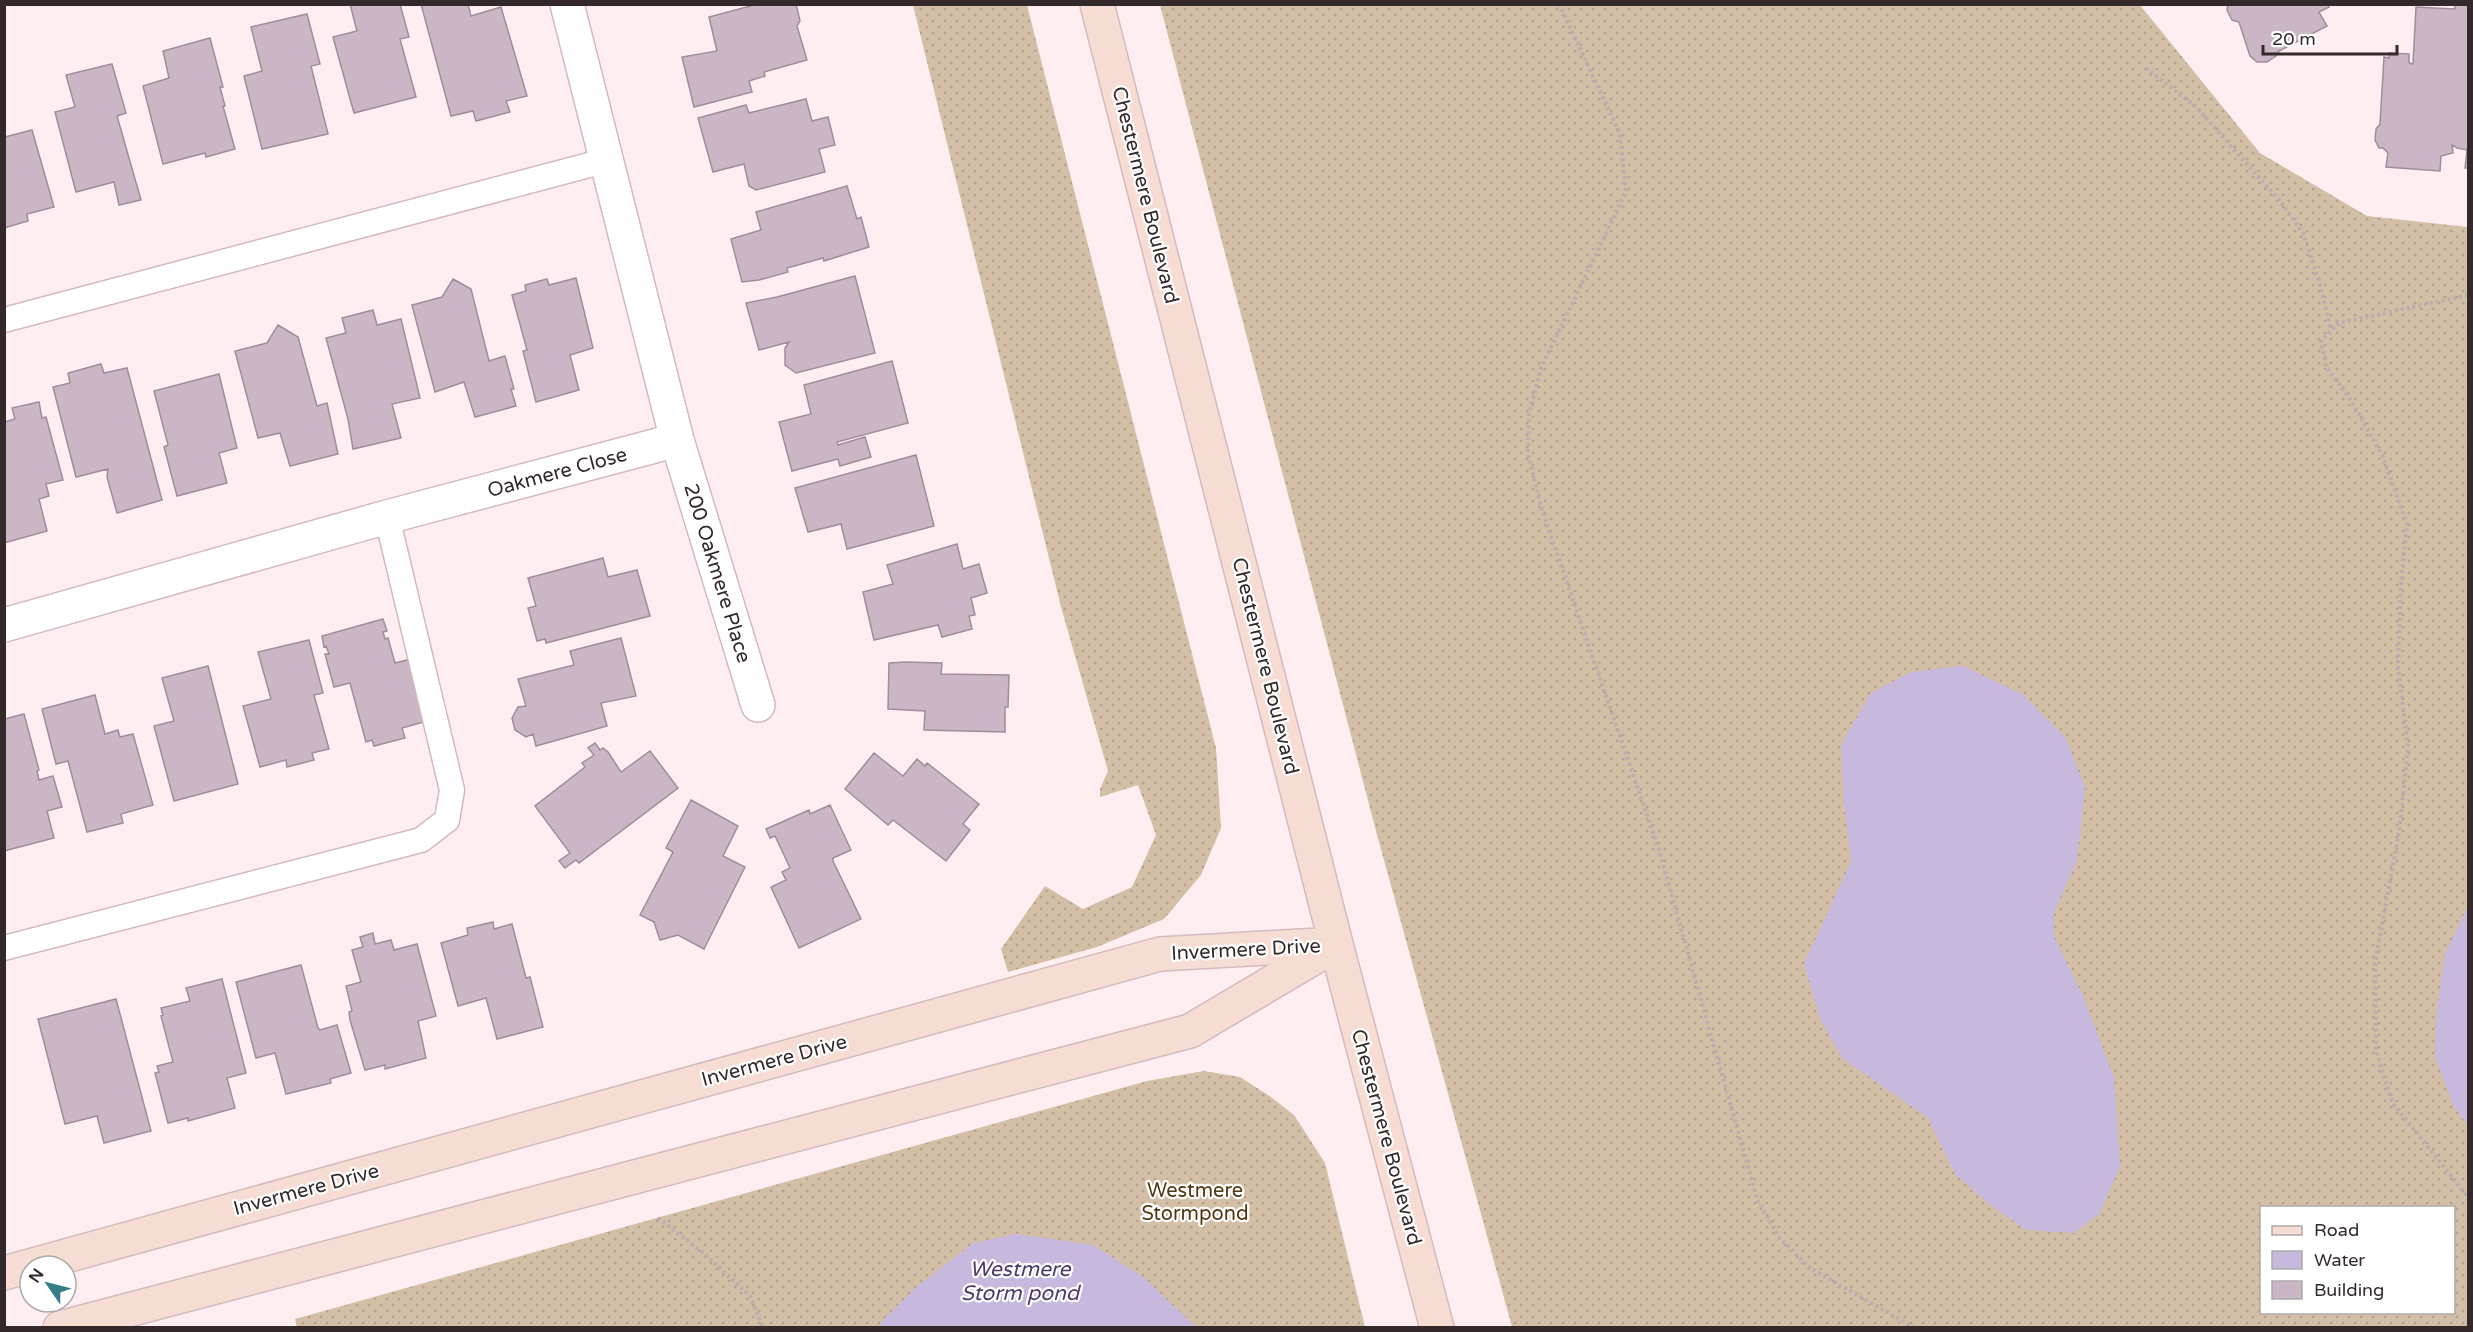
<svg xmlns="http://www.w3.org/2000/svg" width="2473" height="1332" viewBox="0 0 2473 1332" font-family="'Varela Round',sans-serif">
<defs>
<pattern id="grass-dots" width="8" height="8" patternUnits="userSpaceOnUse" patternTransform="scale(1.5)"><rect width="8" height="8" fill="#d3bea6"/><path d="M2 2h.1M6 6h.1" fill="none" stroke="#b6a38f" stroke-width="1.8" stroke-linecap="round"/></pattern>
</defs>
<rect width="100%" height="100%" fill="#ffeef1"/>
<path fill="url(#grass-dots)" fill-rule="evenodd" d="M913,5H1027L1216,748L1221,828L1201,875L1164,919L1097,947L1008,972L1001,949L1045,886L1083,909L1132,887L1156,835L1138,785L1100,797V789L1108,771L1061,607Z
M1160,5H2140L2260,153L2367,216L2468,227V1327H1512L1376,831ZM2262,1208H2454V1312H2262Z
M1204,1071L1240,1077L1271,1097L1294,1115L1325,1163L1365,1327L297,1328L295,1319L1147,1081Z"/>
<path fill="#c7b8dd" d="M1963,666L2022,694L2066,738L2085,788L2077,861L2054,912V937L2082,994L2114,1077L2120,1167L2099,1214L2074,1233L2026,1230L1989,1204L1955,1174L1928,1118L1842,1058L1820,1019L1804,964L1851,862L1844,802L1841,745L1871,693L1911,672Z
M2468,906V1125L2454,1107L2435,1057L2437,1010L2445,954Z
M1016,1234L1093,1245L1142,1276L1196,1327H878L883,1320L919,1285L973,1243Z"/>
<path fill="#cab6c5" stroke="#a08d9b" stroke-width="1.5" d="M350,4H400L409,37L400,39L416,97L354,113L333,37L357,31Z
M421,4H468L471,16L501,7L527,96L506,101L510,112L476,121L473,111L451,116Z
M758,4H796L800,21L797,26L807,60L764,72L765,76L749,81L752,92L694,107L682,57L717,51L709,17Z
M2228,4H2328L2329,7L2319,12L2327,26L2279,51L2276,56L2267,62H2257L2250,56L2239,22L2232,20L2227,10Z
M2455,4H2468V168H2465L2467,150L2457,148L2452,145L2453,153L2441,156L2440,171L2386,167L2388,153L2383,148H2379L2375,140L2376,129L2380,124L2384,57L2389,58V53L2409,54V63L2413,64L2416,7L2455,9Z
M307,14L320,64L311,66L328,134L262,149L244,76L262,71L251,27Z
M210,38L223,87H220L225,106H223L235,149L206,157L205,153L163,164L143,86L169,78L163,51Z
M112,64L126,113L117,116L141,200L119,205L114,182L76,192L55,112L75,107L66,75Z
M806,99L812,121L828,117L835,145L819,149L825,172L756,190L749,186L744,164L713,172L698,118L746,105L749,113Z
M32,130L54,207L27,214L28,221L4,228V133L5,137Z
M847,186L857,219L861,217L869,247L824,261L823,258L787,268L788,272L759,280L742,282L731,239L761,230L756,212Z
M855,276L875,353L796,373L785,365V348L789,342L759,350L746,303L777,297Z
M576,278L593,348L570,355L579,390L536,402L523,351L527,350L512,295L526,291L525,285L547,279L549,285Z
M453,279L471,289L489,361L505,356L514,389H511L516,406L475,417L464,382L435,392L412,305L442,297Z
M373,310L377,325L401,319L420,398L392,404L401,438L353,449L348,419L326,338L346,333L342,318Z
M278,325L298,337L317,406L327,403L338,454L290,466L280,433L258,438L235,351L267,343Z
M892,361L908,423L837,442L838,445L865,437L871,457L840,466L838,459L792,471L779,422L811,414L804,385Z
M101,364L104,373L127,368L162,500L117,513L107,477L108,469L76,477L53,387L70,383L68,373Z
M219,374L237,448L219,453L227,483L177,496L164,447L168,445L154,391Z
M39,402L42,418L46,417L63,480L46,484L49,496L39,499L47,531L4,543V422L15,419L12,408Z
M916,455L934,526L847,549L841,524L808,532L795,488Z
M957,544L963,569L979,564L987,593L971,598L975,615L969,616L972,629L942,637L938,625L874,640L863,592L893,584L887,565Z
M603,558L608,577L637,570L650,616L546,643L545,639L537,641L528,608L536,606L528,578Z
M383,619L387,631L383,632L385,639L388,638L395,663L411,659L427,721L402,728L405,738L374,746L372,740L366,742L350,683L334,687L325,654H329L326,646L324,647L322,636Z
M621,638L636,696L601,703L607,726L536,746L533,734L526,737L515,730L512,718L518,707L526,706L518,679L574,665L570,651Z
M309,640L323,693L314,695L329,749L312,753L314,760L287,767L286,760L260,767L243,706L271,699L258,652Z
M905,662L942,663L941,674L1009,675L1008,707H1005V732L924,730L925,711L888,709L889,663Z
M208,666L238,784L174,801L154,726L174,721L162,678Z
M95,695L105,734L118,730L120,737L133,734L153,805L121,814L123,823L87,832L68,761L56,764L42,709Z
M24,714L39,770L37,771L39,780L53,776L62,807L47,811L54,838L4,851V719Z
M595,743L600,750L603,748L608,752L621,772L650,751L678,788L579,863L576,860L565,868L559,861L570,853L535,806L585,767L582,763L594,755L588,748Z
M874,753L903,776L917,759L925,766L927,763L979,804L963,824L970,830L946,861L893,820L888,825L845,789Z
M691,800L738,826L723,856L745,867L704,949L678,935L660,940L654,922L640,915L673,852L666,848Z
M830,805L851,850L833,858V861L861,919L799,948L771,887L786,880L782,872L790,868L775,836L770,838L766,829L809,810L810,814Z
M493,922L494,929L512,924L526,978L530,977L543,1027L497,1039L486,998L458,1006L441,943L468,935L467,928Z
M373,933L375,944L391,940L394,950L417,944L436,1016L418,1021L426,1058L385,1069V1065L365,1070L350,1020L349,1012L352,1011L346,986L361,982L352,950L363,947L360,937Z
M301,965L318,1028L320,1030L337,1025L351,1073L330,1079L331,1083L286,1094L275,1053L256,1058L236,982Z
M222,979L246,1073L227,1078L235,1108L188,1121V1118L168,1123L155,1073L159,1072L157,1066L173,1062L161,1016L163,1015L161,1008L190,1001L186,988Z
M116,999L151,1131L104,1143L97,1116L65,1124L38,1019Z"/>
<g fill="none" stroke-linecap="round" stroke-linejoin="round">
<defs>
<path id="lane" d="M4,320L608,160
M4,948L421,840L447,820L452,790L387,517"/>
<path id="street" d="M677,440L758,705
M4,625L387,517L677,440L567,4"/>
<path id="secondary" d="M1097,4L1336,944L1437,1328
M4,1273L1160,954L1336,944
M60,1328L1190,1031L1332,947"/>
</defs>
<use href="#lane" stroke="#d4babe" stroke-width="27"/>
<use href="#street" stroke="#d4babe" stroke-width="36"/>
<use href="#secondary" stroke="#d4babe" stroke-width="36"/>
<path stroke="#bbadaf" stroke-width="4" stroke-dasharray="3 3" stroke-linecap="butt" d="M1559,4L1620,134L1626,192L1541,368L1529,414L1528,454L1541,507L1659,850L1757,1199L1779,1237L1808,1267L1915,1328
M2146,68L2196,107L2279,200L2303,233L2319,281L2331,330
M2468,295L2339,323L2321,341L2326,366L2352,402L2382,455L2407,524L2401,584L2398,667L2408,746L2400,826L2375,963L2376,1050L2392,1102L2468,1197
M658,1218L701,1251L750,1296L763,1328"/>
<use href="#lane" stroke="#fff" stroke-width="24"/>
<use href="#street" stroke="#fff" stroke-width="33"/>
<use href="#secondary" stroke="#f7dcd4" stroke-width="33"/>
</g>
<g text-anchor="middle" stroke-width="4.5" stroke-linejoin="round" paint-order="stroke">
<g font-size="20" fill="#33292b" stroke="#fff">
<text transform="translate(1146 195) rotate(76)" y="7">Chestermere Boulevard</text>
<text transform="translate(557 472) rotate(-15)" y="7">Oakmere Close</text>
<text transform="translate(718 573) rotate(73)" y="7">200 Oakmere Place</text>
<text transform="translate(1266 666) rotate(76)" y="7">Chestermere Boulevard</text>
<text transform="translate(1246 949) rotate(-3)" y="7">Invermere Drive</text>
<text transform="translate(774 1060) rotate(-15)" y="7">Invermere Drive</text>
<text transform="translate(1387 1137) rotate(75)" y="7">Chestermere Boulevard</text>
<text transform="translate(306 1189) rotate(-15)" y="7">Invermere Drive</text>
</g>
<g font-size="20" fill="#52360f" stroke="#fff">
<text x="1195" y="1197">Westmere<tspan x="1195" dy="23">Stormpond</tspan></text>
</g>
<g font-size="21" font-style="italic" fill="#4e3969" stroke="#fff">
<text x="1020" y="1276">Westmere<tspan x="1020" dy="24">Storm pond</tspan></text>
</g>
</g>
<rect width="2473" height="1332" fill="none" stroke="#33292b" stroke-width="12"/>
<rect x="2260" y="1206" width="195" height="108" fill="#ffffff" stroke="#ada9aa" stroke-width="1.5"/>
<rect x="2272" y="1226" width="30" height="9" fill="#f7dcd4" stroke="#ada9aa" stroke-width="1.5"/>
<text x="2314" y="1236" font-size="18" fill="#33292b">Road</text>
<rect x="2272" y="1251" width="30" height="18" fill="#c7b8dd" stroke="#ada9aa" stroke-width="1.5"/>
<text x="2314" y="1266" font-size="18" fill="#33292b">Water</text>
<rect x="2272" y="1281" width="30" height="18" fill="#cab6c5" stroke="#ada9aa" stroke-width="1.5"/>
<text x="2314" y="1296" font-size="18" fill="#33292b">Building</text>
<g transform="translate(48 1284) rotate(305)"><circle r="28" fill="#ffffff" stroke="#ada9aa" stroke-width="1.5"/>
<path d="M0-4.5L10 22L0 15L-10 22Z" fill="#367e87"/>
<text y="-9" font-size="16" font-weight="bold" text-anchor="middle" fill="#33292b">N</text>
</g>
<path d="M2263 45v9h134v-9" fill="none" stroke="#33292b" stroke-width="3"/>
<text x="2272" y="45" font-size="18" fill="#33292b" stroke="#ffffff" stroke-width="4.5" paint-order="stroke">20 m</text>
</svg>
